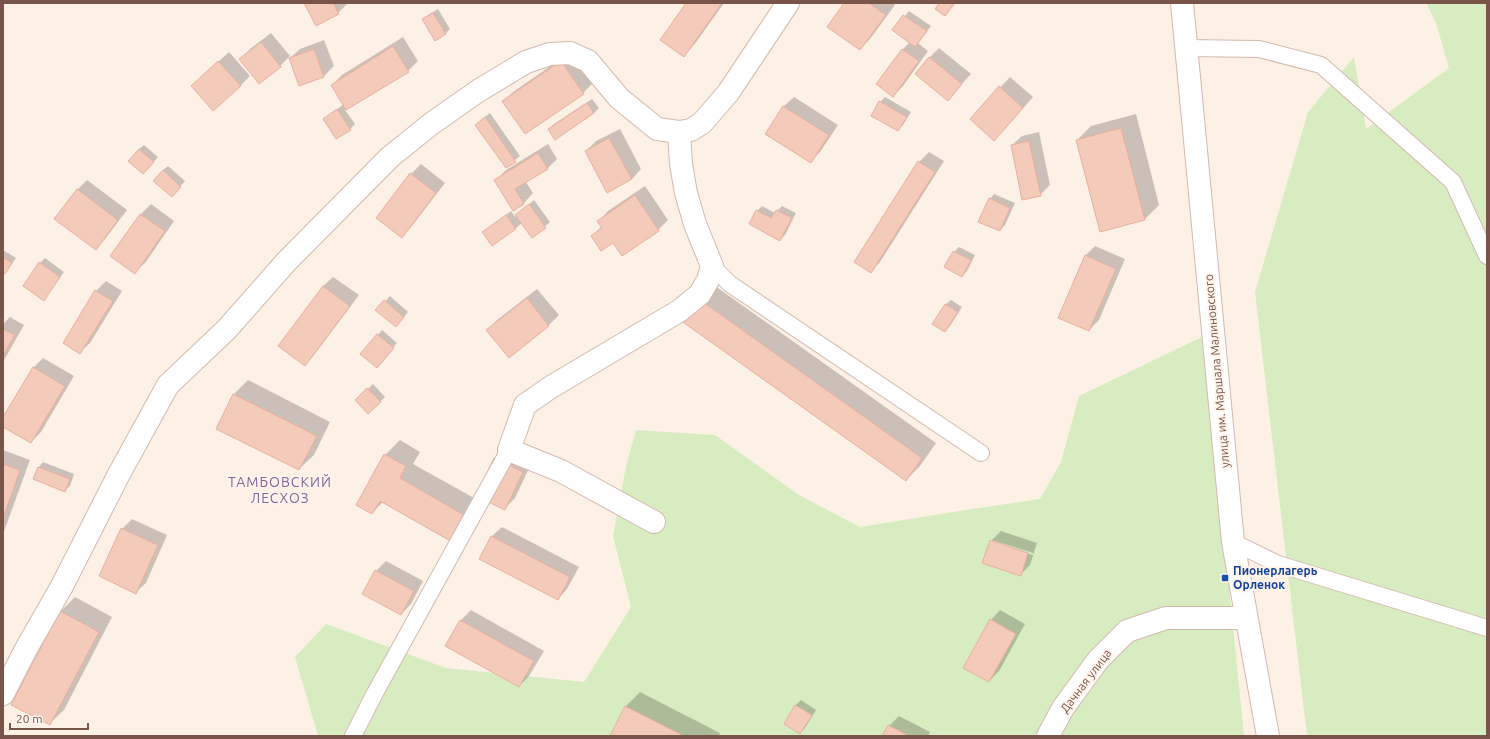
<svg xmlns="http://www.w3.org/2000/svg" width="1490" height="739" viewBox="0 0 1490 739" font-family="Ubuntu,sans-serif">
<rect width="100%" height="100%" fill="#fdf1e5"/>
<path fill="#d8ecc2" d="M1426,3H1487V736H1307L1255,292L1308,112L1354,57L1366,129L1449,68L1436,23Z
M1204,336L1244,736H318L295,657L326,624L446,668L584,682L631,607L613,536L626,466L636,430L715,435L799,495L860,527L959,511L1040,499L1061,462L1079,396Z"/>
<path fill="#0003" fill-rule="evenodd" d="M305,3H348L338,13Z
M687,3H724L694,45L684,55Z
M846,3H893L895,5L870,39L860,49Z
M438,9L450,29L445,34L423,19L428,15Z
M909,11L931,26L918,43L928,51L903,86L893,96L877,84L903,49L910,42L894,30Z
M271,33L290,56L280,66L241,59L250,49Z
M403,37L418,61L408,71L345,110L355,124L350,129L324,119L344,104L332,85L342,75Z
M324,40L334,66L324,76L300,85L290,58L300,49Z
M939,48L971,74L948,99L929,58Z
M229,52L250,76L240,86H192Z
M571,52L593,83L583,93L503,102L513,92Z
M1010,77L1033,97L1004,130L971,119Z
M794,97L838,125L820,152L810,162L784,106Z
M885,97L911,112L903,125L898,130L880,102Z
M592,99L599,108L594,113L556,138L549,129L554,124Z
M490,113L520,156L506,167L481,120Z
M1136,114L1159,205L1145,219L1100,230L1077,140L1091,126Z
M620,129L641,169L632,179L586,151L596,141Z
M1039,132L1050,185L1040,195L1012,145L1022,136Z
M548,144L557,159L547,169L526,182L533,193L524,203L513,209L496,180L506,170Z
M144,145L158,157L148,168L139,149Z
M929,152L944,161L880,262L871,272L919,162Z
M421,164L445,183L411,227L401,237L411,174Z
M168,166L185,181L176,191L163,170Z
M87,180L127,210L105,239L96,249L77,190Z
M645,186L668,220L658,230L613,241L592,236L602,226L599,221L608,211Z
M994,194L1015,203L1005,225L1000,230L990,199Z
M534,200L550,222L532,237L522,223L515,229L483,232L511,211L515,217Z
M151,204L174,221L145,263L135,272L111,256L141,214Z
M762,206L775,213L782,206L796,213L785,235L780,240L757,211Z
M1095,246L1125,259L1099,320L1089,330L1085,256Z
M959,247L975,255L967,271L962,276L954,252Z
M3,250L16,258L5,273L3,272Z
M45,258L64,272L44,299L40,263Z
M333,277L359,295L314,355L305,365L279,346L323,286Z
M106,281L122,291L90,343L80,352L96,291Z
M711,283L936,443L920,466L906,480L697,298Z
M537,289L559,315L549,325L509,357L488,330L497,320Z
M390,296L408,312L401,321L377,310Z
M951,300L962,307L950,326L945,331L934,324L946,304Z
M10,317L24,325L3,362V324Z
M382,330L397,343L381,362L378,335Z
M43,358L74,376L41,432L31,442L3,426V419L33,368Z
M248,380L330,422L314,455L299,469L234,394Z
M373,384L385,397L368,413L356,400Z
M400,440L420,452L413,464L483,503L469,527L383,502L372,513L385,455Z
M505,449L532,462L515,498L505,508Z
M3,450L30,460L3,534Z
M43,462L74,474L70,486L65,490L34,479L39,467Z
M132,519L167,535L146,583L136,592L122,529Z
M502,527L579,567L567,589L558,599L481,558L492,536Z
M1001,531L1037,543L1030,565L1020,575L991,541ZM995,541L1033,553V555L995,543Z
M386,561L423,581L411,604L401,614L376,571Z
M75,597L112,617L64,710L49,724L60,612Z
M471,610L544,651L529,676L519,686L447,645L461,620Z
M1000,610L1025,624L999,671L989,681L991,620Z
M640,692L720,733L719,736H611L626,706Z
M801,700L816,710L805,728L800,733L785,723L796,705Z
M899,716L930,732L928,736H884L889,726Z"/>
<path fill="#f4cbbb" stroke="#e8af9b" d="M304,3H333L339,14L316,26Z
M686,3H722L684,57L660,40Z
M844,3H869L886,15L860,50L827,27Z
M939,3H955L945,16L935,9Z
M433,13L446,34L435,41L422,19Z
M903,15L927,31L915,47L892,30Z
M261,42L281,67L259,84L239,59Z
M393,46L409,72L346,110L331,85Z
M314,49L324,77L299,86L289,58Z
M902,49L919,61L893,97L876,84Z
M929,57L962,84L948,101L915,74Z
M218,61L241,86L213,111L191,86Z
M561,61L584,94L525,134L502,101Z
M999,86L1023,108L994,141L970,119Z
M879,101L907,117L898,131L871,116Z
M587,103L594,113L555,140L548,129Z
M783,106L829,135L811,163L765,134Z
M337,109L351,130L336,139L323,119Z
M485,117L516,162L506,168L475,125Z
M1121,128L1145,220L1100,232L1076,140Z
M609,138L632,179L607,193L585,151Z
M1029,141L1041,196L1022,200L1011,145Z
M139,149L154,162L143,174L128,161Z
M538,153L548,169L515,189L524,204L513,211L494,180Z
M918,161L935,172L871,273L854,262Z
M163,170L181,187L172,197L153,181Z
M410,173L436,193L402,238L376,218Z
M77,189L118,220L96,250L54,219Z
M635,195L659,231L622,256L613,243L601,251L591,236L602,228L597,221Z
M989,198L1010,208L1000,231L978,222Z
M529,204L546,228L532,238L515,215Z
M756,210L771,218L776,210L792,218L780,241L749,224Z
M140,214L165,231L135,274L110,256Z
M506,215L516,229L492,246L482,232Z
M953,251L971,260L962,277L944,267Z
M1085,255L1116,269L1089,331L1058,318Z
M3,257L12,263L5,274L3,273Z
M39,262L60,277L44,301L23,286Z
M323,286L350,306L305,366L278,346Z
M95,290L113,301L80,354L63,343Z
M696,297L922,458L906,481L680,320Z
M527,298L549,326L509,358L486,330Z
M384,300L404,317L396,327L375,310Z
M945,304L958,312L945,332L932,324Z
M3,329L15,335L3,356Z
M377,334L394,348L377,368L360,354Z
M33,367L65,386L31,443L3,427V417Z
M367,388L381,402L368,414L355,400Z
M233,394L317,436L299,470L216,429Z
M384,454L406,466L400,478L469,518L454,543L380,501L372,514L356,505Z
M494,458L523,472L505,510L476,496Z
M3,464L20,470L3,519Z
M38,467L70,479L65,492L33,479Z
M121,528L158,545L136,594L99,576Z
M491,536L570,577L558,600L479,559Z
M990,540L1028,553L1021,576L982,563Z
M375,570L414,591L401,615L362,594Z
M60,611L99,632L50,725L11,705Z
M990,619L1016,634L989,682L963,668Z
M460,620L534,661L519,687L445,646Z
M795,705L812,715L800,734L784,724Z
M625,706L684,736H610Z
M888,725L909,736H882Z"/>
<g fill="none" stroke-linecap="round" stroke-linejoin="round">
<defs>
<path id="service" d="M1186,48L1259,49L1321,65L1453,182L1487,256
M712,266L730,284L981,453
M1233,542L1278,564L1487,628
M353,736L375,693L509,450"/>
<path id="minor" d="M1182,3L1233,542L1268,736
M654,522L561,471L509,450L525,405L551,387L679,311L700,294L708,280L712,266L695,224L686,193L681,164L679,132
M3,694L26,649L62,586L119,474L168,385L227,329L286,262L390,157L431,124L478,91L526,62L550,54L570,53L588,61L619,98L657,129L679,132L691,130L702,123L728,93L788,3
M1048,736L1063,708L1098,660L1127,631L1166,618H1246"/>
</defs>
<use href="#service" stroke="#d2b9ad" stroke-width="18"/>
<use href="#minor" stroke="#d2b9ad" stroke-width="24"/>
<use href="#service" stroke="#fff" stroke-width="16"/>
<use href="#minor" stroke="#fff" stroke-width="22"/>
</g>
<rect fill="#1a4fb4" stroke="#fff5ec" stroke-width="1.5" x="1221" y="574" width="8" height="8" rx="2"/>
<g text-anchor="middle" stroke-width="4" stroke-linejoin="round" paint-order="stroke">
<g font-size="12" fill="#785449" stroke="#fff5ec">
<text transform="translate(1217 371) rotate(-95)" y="4">улица им. Маршала Малиновского</text>
<text transform="translate(1086 681) rotate(-53)" y="4">Дачная улица</text>
</g>
<g font-size="12" font-weight="bold" fill="#164399" stroke="#fff5ec" text-anchor="start">
<text x="1233" y="575">Пионерлагерь<tspan x="1233" dy="14">Орленок</tspan></text>
</g>
<g font-size="14" letter-spacing="1" fill="#82649c" stroke="#fff5ec">
<text x="280" y="487">ТАМБОВСКИЙ<tspan x="280" dy="16">ЛЕСХОЗ</tspan></text>
</g>
</g>
<rect width="1490" height="739" fill="none" stroke="#785449" stroke-width="8"/>
<path d="M10 723v6h78v-6" fill="none" stroke="#785449" stroke-width="2"/>
<text x="16" y="723" font-size="12" fill="#785449" stroke="#fff5ec" stroke-width="3" paint-order="stroke">20 m</text>
</svg>
